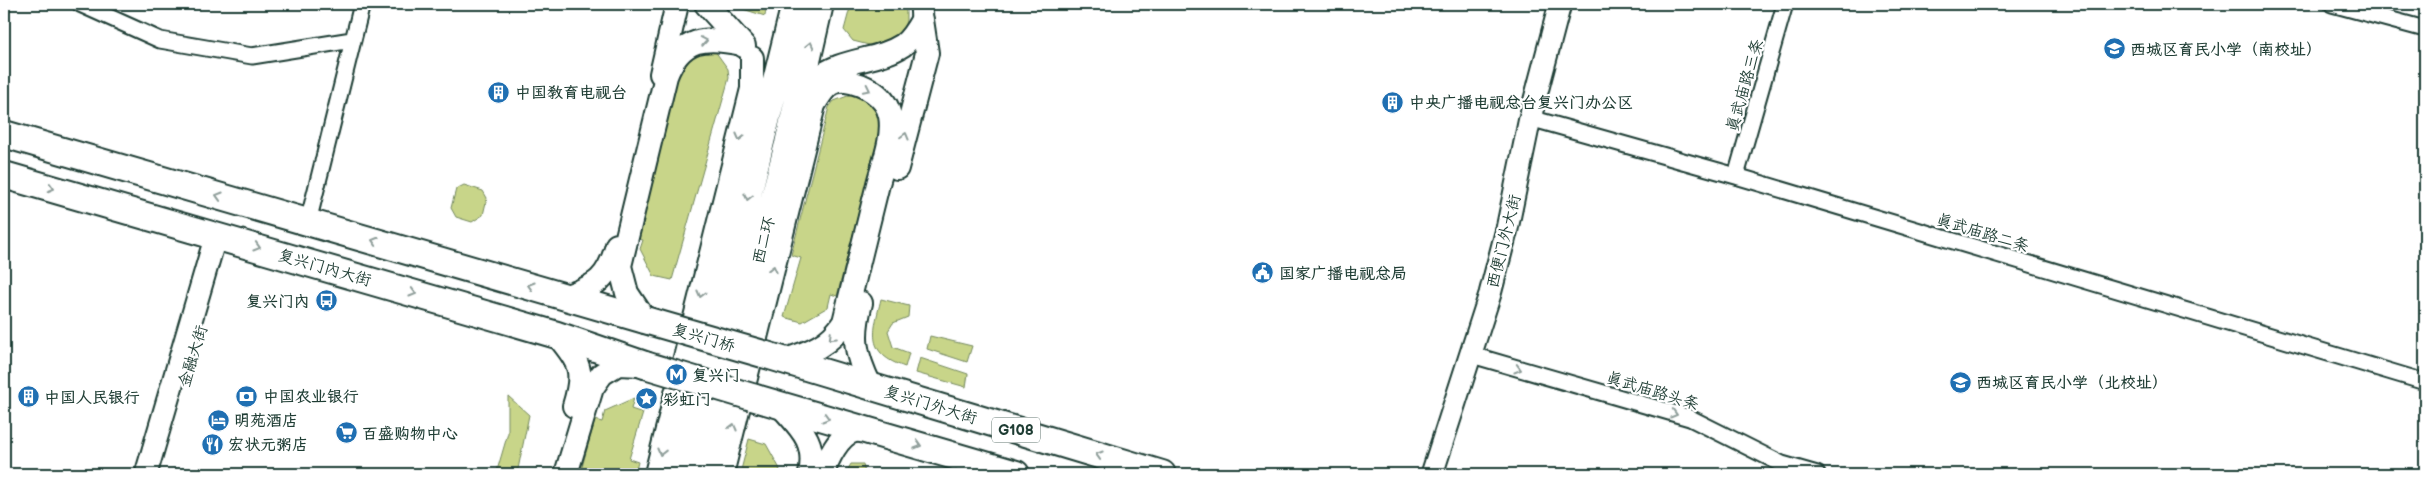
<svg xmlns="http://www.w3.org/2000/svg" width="2429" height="478" viewBox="0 0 2429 478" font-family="'Balsamiq Sans','LXGW WenKai TC',sans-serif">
<rect width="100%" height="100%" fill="#fff"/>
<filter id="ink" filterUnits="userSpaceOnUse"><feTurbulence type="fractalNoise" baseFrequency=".02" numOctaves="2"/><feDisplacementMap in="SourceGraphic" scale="10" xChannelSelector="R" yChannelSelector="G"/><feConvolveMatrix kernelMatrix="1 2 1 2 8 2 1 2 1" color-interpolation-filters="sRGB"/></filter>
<g filter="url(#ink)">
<path fill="#c8d589" stroke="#74895e" d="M727,4H767L765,16Z
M851,4H906V20L903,32L881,48L853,41L844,30Z
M693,49L715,51L728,69L729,78L672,280L654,276L640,249L643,240L633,238L679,64Z
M853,94C870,98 879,109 881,126L837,296L831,294L828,307L802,322L784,317L801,258L791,255L829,107L834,101Z
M464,185L483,191L487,198L483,215L472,222L456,217L451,208L456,189Z
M881,299L909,306L908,317L893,323L888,331L893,347L909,353L905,367C865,353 873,333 881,299Z
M930,336L972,346L967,362L927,349Z
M920,358L968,374L966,387L916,373Z
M508,396L529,415L517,474H496L508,433Z
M634,398L631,409L643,413L629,459L638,462L635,474H580L595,420L602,422L605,411Z
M749,439L766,444L780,469L778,474H740Z
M851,464H863L865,473L845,474Z"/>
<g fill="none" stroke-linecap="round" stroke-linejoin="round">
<defs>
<path id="street" d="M80,4L160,40L252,56L352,40
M2332,4L2425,29
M1530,118L1736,176L2425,382
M1736,176L1785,4
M308,222L362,4
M1472,355L1690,418L1782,464L1817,474"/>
<path id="secondary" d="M921,4L922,20
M146,474L216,235
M1432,474L1490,294L1507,229L1530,118L1560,4"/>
<path id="primary" d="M706,4L744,46
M661,74L677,4
M817,79C841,58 877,62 903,45C911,39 917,29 922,20
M897,168L927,53L922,20
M564,297C597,286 608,279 617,245
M861,303C852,337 855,354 870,385
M645,320L627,293L620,266L666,76C681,37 706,36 742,44
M557,335C580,364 585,370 574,406
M780,405C800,428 817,441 810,474
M566,474L592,388L602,374L618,364L641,365
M656,474L752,89V58
M722,474L814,105C821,93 829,79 845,81C864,84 886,95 890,116C894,137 883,164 878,184C867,230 855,276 844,322C830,345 810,352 786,360
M823,474C827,460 839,434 855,431C860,430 866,431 871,431"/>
<path id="highway" d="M4,134L645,320
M4,175L557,335L645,365
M763,354L1162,474
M752,397L1016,474
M679,474L795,4
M702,474L788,144L820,4"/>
</defs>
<use href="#street" stroke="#1f3d34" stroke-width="19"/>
<use href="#secondary" stroke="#1f3d34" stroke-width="25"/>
<use href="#primary" stroke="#1f3d34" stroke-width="26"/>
<use href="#highway" stroke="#1f3d34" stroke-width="30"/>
<use href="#street" stroke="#fff" stroke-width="15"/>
<use href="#secondary" stroke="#fff" stroke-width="21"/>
<use href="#primary" stroke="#fff" stroke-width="22"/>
<use href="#highway" stroke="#fff" stroke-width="26"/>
<defs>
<path id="highway-bridge" d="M645,320L763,354
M645,365L752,397"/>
</defs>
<use href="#highway-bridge" stroke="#1f3d34" stroke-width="30" stroke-linecap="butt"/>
<use href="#highway-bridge" stroke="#fff" stroke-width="26"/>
</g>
<defs><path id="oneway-chevron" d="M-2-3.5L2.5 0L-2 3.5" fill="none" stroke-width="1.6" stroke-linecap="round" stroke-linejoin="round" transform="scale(1.25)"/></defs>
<g stroke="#8f9e9a">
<use href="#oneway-chevron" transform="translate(704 41) rotate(-10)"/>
<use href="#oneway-chevron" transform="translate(810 45) rotate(-77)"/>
<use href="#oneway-chevron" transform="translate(867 89) rotate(26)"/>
<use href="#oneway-chevron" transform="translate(905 136) rotate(-75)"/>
<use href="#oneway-chevron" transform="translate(740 137) rotate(104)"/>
<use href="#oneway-chevron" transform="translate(51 188) rotate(16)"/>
<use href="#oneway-chevron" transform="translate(219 196) rotate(-163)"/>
<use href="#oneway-chevron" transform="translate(748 197) rotate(103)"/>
<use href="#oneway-chevron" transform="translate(375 241) rotate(-164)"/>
<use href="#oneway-chevron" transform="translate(257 247) rotate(17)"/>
<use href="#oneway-chevron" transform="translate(773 269) rotate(-76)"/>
<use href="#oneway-chevron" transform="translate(531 286) rotate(-163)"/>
<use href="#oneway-chevron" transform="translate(413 293) rotate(16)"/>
<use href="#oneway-chevron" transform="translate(701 294) rotate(104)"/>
<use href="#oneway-chevron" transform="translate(832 337) rotate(136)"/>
<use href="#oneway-chevron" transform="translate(1518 369) rotate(16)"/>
<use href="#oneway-chevron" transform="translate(1674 414) rotate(16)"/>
<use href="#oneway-chevron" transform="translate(826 418) rotate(16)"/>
<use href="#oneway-chevron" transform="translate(733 427) rotate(-76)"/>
<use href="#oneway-chevron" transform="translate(918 445) rotate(17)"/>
<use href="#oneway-chevron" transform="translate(661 452) rotate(104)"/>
<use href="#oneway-chevron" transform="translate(1099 455) rotate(-163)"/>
</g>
</g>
<defs>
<symbol id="school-disc" viewBox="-11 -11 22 22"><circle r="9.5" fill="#1f6fb2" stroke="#fff"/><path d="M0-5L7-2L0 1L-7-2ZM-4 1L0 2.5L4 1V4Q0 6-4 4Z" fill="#fff"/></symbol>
<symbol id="building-disc" viewBox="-11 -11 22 22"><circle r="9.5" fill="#1f6fb2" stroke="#fff"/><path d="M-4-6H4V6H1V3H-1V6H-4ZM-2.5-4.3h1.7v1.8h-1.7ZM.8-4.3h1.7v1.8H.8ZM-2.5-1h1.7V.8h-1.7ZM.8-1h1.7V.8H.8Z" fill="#fff"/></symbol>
<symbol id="civic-disc" viewBox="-11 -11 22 22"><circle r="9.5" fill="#1f6fb2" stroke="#fff"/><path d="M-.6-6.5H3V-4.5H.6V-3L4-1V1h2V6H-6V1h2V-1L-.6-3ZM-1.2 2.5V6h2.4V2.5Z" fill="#fff"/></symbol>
<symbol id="bus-disc" viewBox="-11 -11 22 22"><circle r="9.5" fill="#1f6fb2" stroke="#fff"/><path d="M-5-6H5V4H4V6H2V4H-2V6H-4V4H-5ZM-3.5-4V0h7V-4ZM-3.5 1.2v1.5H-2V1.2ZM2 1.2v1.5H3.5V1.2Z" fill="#fff"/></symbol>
<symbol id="metro-disc" viewBox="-11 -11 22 22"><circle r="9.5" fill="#1f6fb2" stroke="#fff"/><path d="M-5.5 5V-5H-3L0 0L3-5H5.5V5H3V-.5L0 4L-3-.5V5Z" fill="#fff"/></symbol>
<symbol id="bank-disc" viewBox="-11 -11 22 22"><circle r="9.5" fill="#1f6fb2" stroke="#fff"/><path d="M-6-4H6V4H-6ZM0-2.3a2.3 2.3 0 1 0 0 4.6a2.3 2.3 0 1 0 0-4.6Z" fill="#fff"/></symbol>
<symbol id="sight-disc" viewBox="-11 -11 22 22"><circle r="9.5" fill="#1f6fb2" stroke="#fff"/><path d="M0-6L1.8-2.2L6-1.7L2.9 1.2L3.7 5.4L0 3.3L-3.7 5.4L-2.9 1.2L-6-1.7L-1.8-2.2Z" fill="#fff"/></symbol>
<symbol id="hotel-disc" viewBox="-11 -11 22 22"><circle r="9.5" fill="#1f6fb2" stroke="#fff"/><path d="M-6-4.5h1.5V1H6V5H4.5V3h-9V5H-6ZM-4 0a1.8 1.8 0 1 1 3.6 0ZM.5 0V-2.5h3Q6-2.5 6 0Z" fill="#fff"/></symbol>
<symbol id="supermarket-disc" viewBox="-11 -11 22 22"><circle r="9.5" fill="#1f6fb2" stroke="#fff"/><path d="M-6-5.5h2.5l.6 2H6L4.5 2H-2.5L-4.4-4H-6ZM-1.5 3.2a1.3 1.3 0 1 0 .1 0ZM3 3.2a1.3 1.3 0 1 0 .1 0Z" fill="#fff"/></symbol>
<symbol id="restaurant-disc" viewBox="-11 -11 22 22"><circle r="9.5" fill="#1f6fb2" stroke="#fff"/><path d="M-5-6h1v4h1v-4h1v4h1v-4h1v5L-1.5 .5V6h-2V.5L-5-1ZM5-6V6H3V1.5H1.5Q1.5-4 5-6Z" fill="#fff"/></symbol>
</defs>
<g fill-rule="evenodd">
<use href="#school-disc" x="2102" y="36" width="25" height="25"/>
<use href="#building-disc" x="486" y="80" width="25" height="25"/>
<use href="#building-disc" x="1380" y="90" width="25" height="25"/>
<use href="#civic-disc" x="1250" y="260" width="25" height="25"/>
<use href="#bus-disc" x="314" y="288" width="25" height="25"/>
<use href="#metro-disc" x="664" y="362" width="25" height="25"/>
<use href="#school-disc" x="1948" y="370" width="25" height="25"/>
<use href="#bank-disc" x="234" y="384" width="25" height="25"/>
<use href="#building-disc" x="16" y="384" width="25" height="25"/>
<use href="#sight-disc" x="634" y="386" width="25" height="25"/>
<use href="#hotel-disc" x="206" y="408" width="25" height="25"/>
<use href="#supermarket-disc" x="334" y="420" width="25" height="25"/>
<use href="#restaurant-disc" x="200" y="432" width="25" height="25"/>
</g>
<g text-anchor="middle" stroke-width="4.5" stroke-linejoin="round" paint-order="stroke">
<rect fill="#fff" stroke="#627771" stroke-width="1" x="992" y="417.5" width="48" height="25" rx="4"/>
<g font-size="15" font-weight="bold" fill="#1f3d34">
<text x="1016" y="435">G108</text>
</g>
<g font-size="16" font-weight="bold" fill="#1f3d34" stroke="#fff" text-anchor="start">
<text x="2130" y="55">西城区育民小学（南校址）</text>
<text x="515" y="98">中国教育电视台</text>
<text x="1409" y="108">中央广播电视总台复兴门办公区</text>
<text x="1279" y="279">国家广播电视总局</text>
<text x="310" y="307" text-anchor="end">复兴门内</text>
<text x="692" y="381">复兴门</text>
<text x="1976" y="388">西城区育民小学（北校址）</text>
<text x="263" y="402">中国农业银行</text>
<text x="44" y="403">中国人民银行</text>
<text x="663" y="405">彩虹门</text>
<text x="234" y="426">明苑酒店</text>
<text x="362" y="439">百盛购物中心</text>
<text x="228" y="450">宏状元粥店</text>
</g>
<g font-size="16" fill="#1f3d34" stroke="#fff">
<text transform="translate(1744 85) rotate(-74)" y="6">真武庙路三条</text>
<text transform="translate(1983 232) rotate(17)" y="6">真武庙路二条</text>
<text transform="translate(763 240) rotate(-76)" y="6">西二环</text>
<text transform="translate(1503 241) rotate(-76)" y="6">西便门外大街</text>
<text transform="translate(325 267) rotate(16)" y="6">复兴门内大街</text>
<text transform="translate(704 337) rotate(16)" y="6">复兴门桥</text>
<text transform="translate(192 356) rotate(-73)" y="6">金融大街</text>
<text transform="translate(1653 390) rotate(17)" y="6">真武庙路头条</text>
<text transform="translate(931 404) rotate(17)" y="6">复兴门外大街</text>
</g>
</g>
<rect width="2429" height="478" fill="none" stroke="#fff" stroke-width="20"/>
<rect x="10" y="10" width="2409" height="458" fill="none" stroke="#1f3d34" stroke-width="2" filter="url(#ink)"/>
</svg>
